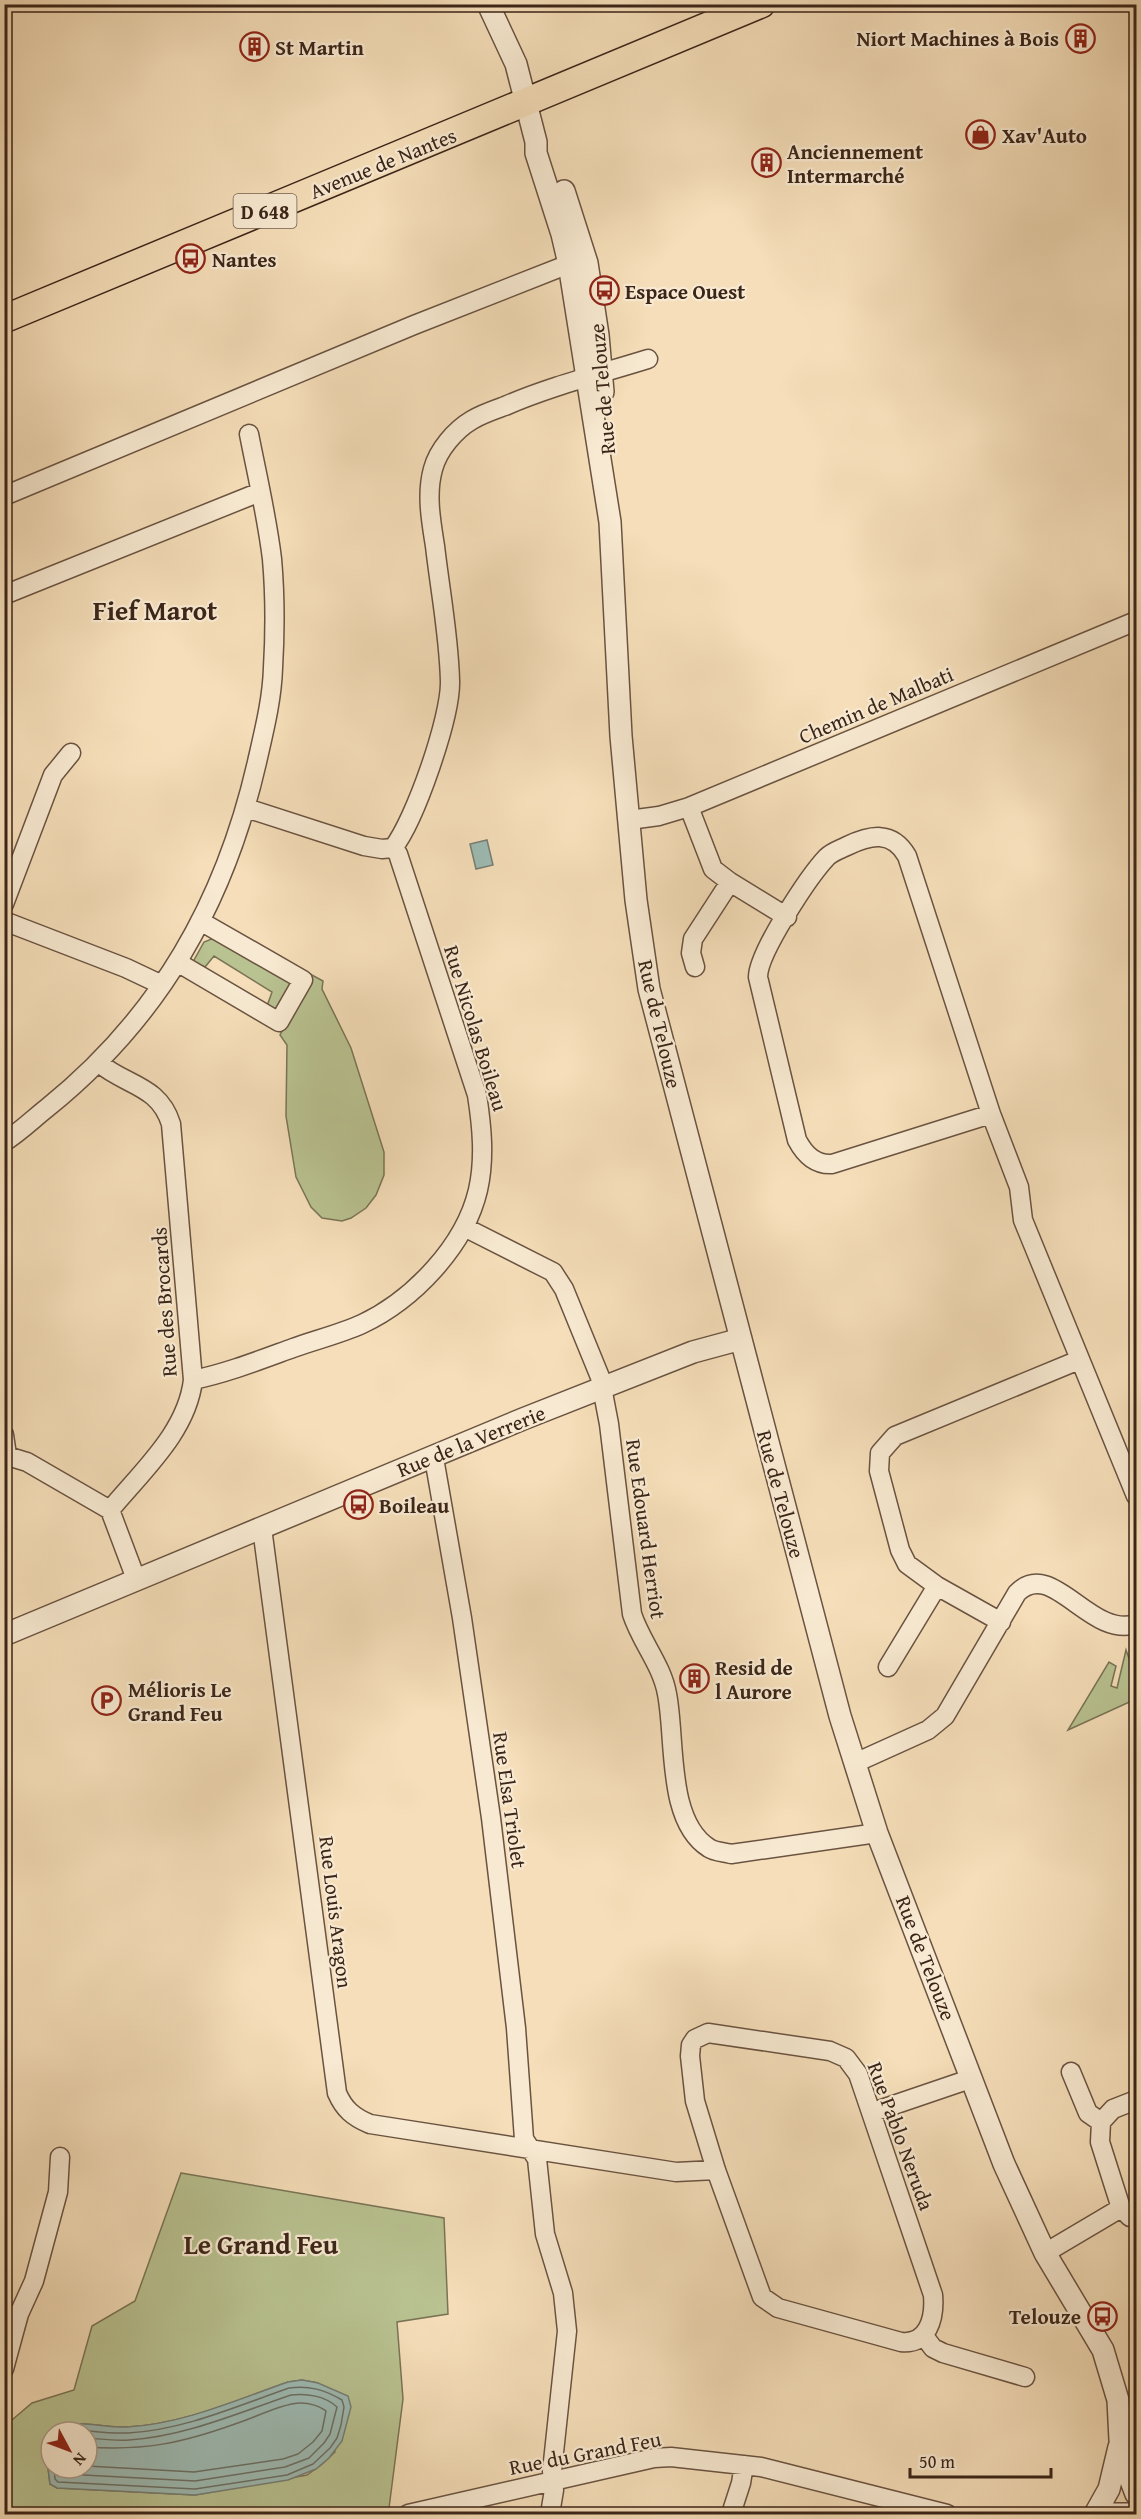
<svg xmlns="http://www.w3.org/2000/svg" width="1141" height="2519" viewBox="0 0 1141 2519" font-family="'Gentium Book Plus',serif">
  <rect width="100%" height="100%" fill="#f5deb9"/>
  <filter id="stains"><feTurbulence type="fractalNoise" baseFrequency=".00333" numOctaves="4"/><feColorMatrix values="0 0 0 0 .2 0 0 0 0 .09 0 0 0 0 .02 0 0 0 .5 -.17"/></filter>
  <radialGradient id="worn" r=".72"><stop offset=".6" stop-color="#630" stop-opacity="0"/><stop offset="1" stop-color="#630" stop-opacity=".3"/></radialGradient>
  <!-- green -->
  <path fill="#b9c291" stroke="#7a7455" stroke-width="1.5" fill-rule="evenodd" d="M 214,938 L 291,980 L 292,986 L 279,1012 L 267,1006 L 272,992 L 214,956 L 205,967 L 193,962 L 204,942 Z
    M 310,974 L 323,981 L 322,989 L 351,1048 L 384,1152 L 384,1175 L 376,1195 L 366,1208 L 351,1218 L 342,1221 L 322,1218 L 311,1207 L 296,1177 L 286,1116 L 287,1045 L 280,1035 Z
    M 1126,1650 L 1136,1678 L 1136,1699 L 1068,1730 L 1109,1662 L 1116,1666 L 1111,1686 L 1117,1688 Z
    M 181,2173 L 444,2218 L 448,2314 L 397,2322 L 403,2399 L 389,2508 L 365,2514 L 5,2514 L 6,2425 L 32,2403 L 74,2390 L 92,2326 L 135,2301 ZM 302,2380 L 318,2383 L 335,2452 L 321,2465 L 307,2475 L 195,2495 L 57,2488 L 50,2484 L 48,2468 L 50,2431 C 74,2417 101,2428 127,2427 C 182,2425 237,2400 288,2382 Z"/>
  <!-- water -->
  <path fill="#9dbbb4" stroke="#767f76" stroke-width="1.5" fill-rule="evenodd" d="M 487,840 L 493,865 L 476,869 L 470,844 Z
    M 302,2380 L 318,2383 L 348,2396 L 351,2407 L 342,2441 L 329,2458 L 316,2469 L 288,2480 L 195,2495 L 57,2488 L 50,2484 L 48,2468 L 50,2431 C 74,2417 101,2428 127,2427 C 183,2424 236,2400 288,2382 ZM 51,2432 L 87,2432 L 87,2468 L 51,2468 Z"/>
  <g fill="none" stroke-linecap="round" stroke-linejoin="round">
    <!-- shore -->
    <path stroke="#6c7066" stroke-width="1.5" d="M 87,2447 C 144,2451 182,2443 235,2424 C 254,2418 283,2403 301,2403 C 309,2403 320,2406 326,2411 L 322,2431 L 313,2442 L 298,2454 L 283,2459 L 194,2472 L 87,2466
      M 54,2468 L 55,2479 L 58,2482 L 195,2489 L 287,2475 L 313,2464 L 330,2448 L 337,2438 L 341,2425 L 344,2407 L 342,2400 C 325,2390 309,2385 289,2388 C 237,2406 184,2430 128,2433 C 108,2434 87,2430 67,2429 L 60,2432
      M 62,2468 L 65,2474 L 195,2481 L 285,2467 L 309,2458 L 324,2443 L 330,2434 L 337,2407 C 325,2396 307,2393 291,2395 C 238,2413 186,2436 129,2440 C 115,2441 101,2439 87,2438"/>
    <defs>
      <path id="minor" d="M 4,496 L 414,325 L 569,264
        M 4,595 L 260,492
        M 689,807 L 713,869 L 730,882 L 787,917
        M 246,808 L 364,846 L 382,849 L 393,848 C 415,820 451,717 450,681 C 449,636 440,590 435,546 C 431,521 426,494 433,469 C 438,450 455,430 472,420 C 482,414 494,410 505,406 C 551,386 600,374 648,359
        M 629,820 L 659,816 L 689,807 L 1136,621
        M 4,904 L 53,775 L 71,753
        M 4,921 L 126,968 L 162,985
        M 177,962 L 279,1022 L 303,980 L 200,921
        M 695,967 L 691,953 L 693,939 L 730,882
        M 99,1063 C 126,1086 159,1085 171,1124 L 193,1380 C 187,1432 142,1471 110,1510 L 136,1579
        M 991,1114 L 832,1164 C 815,1165 805,1155 797,1140 L 758,977 C 758,953 809,876 827,857 C 832,852 841,849 847,846 C 870,835 892,830 907,856 L 991,1114 L 1019,1187 L 1023,1220 L 1136,1496
        M 4,1142 C 20,1132 33,1119 47,1108 C 160,1017 225,902 257,762 C 264,731 272,700 273,668 C 275,634 275,593 272,559 C 267,517 257,475 249,434
        M 464,1227 L 553,1272 L 564,1289 L 600,1377 L 609,1424 L 632,1614 C 641,1642 662,1665 667,1694 C 676,1739 666,1821 709,1848 C 715,1852 724,1852 731,1854 L 877,1833
        M 193,1380 C 227,1373 260,1360 293,1348 C 315,1340 340,1334 362,1324 C 413,1300 465,1246 478,1190 C 485,1159 482,1127 477,1095 L 398,854 L 393,848
        M 4,1435 L 7,1455
        M 4,1455 L 27,1462 L 110,1510
        M 434,1458 L 462,1618 L 491,1818 L 516,2028 L 524,2139 L 537,2159 L 545,2234 L 563,2293 L 567,2331 L 552,2471 L 554,2490 L 550,2514
        M 262,1528 L 337,2093 C 344,2109 353,2117 370,2124 L 676,2172 L 716,2170
        M 1001,1622 L 937,1586 L 907,1564 L 900,1550 L 879,1471 L 880,1453 L 895,1436 L 1079,1360
        M 888,1667 L 937,1586
        M 855,1763 L 928,1730 L 945,1716 L 1017,1593 C 1052,1557 1090,1639 1136,1624
        M 708,2033 L 830,2051 L 846,2058 L 858,2074 L 933,2295 C 935,2318 928,2345 901,2342 L 778,2308 L 762,2297 L 716,2170 L 695,2101 L 690,2056 L 691,2045 L 695,2039 Z
        M 1071,2072 L 1088,2113 L 1101,2122
        M 1136,2100 L 1113,2109 L 1101,2122 L 1100,2142 L 1121,2208 L 1130,2217 L 1136,2217
        M 873,2112 L 970,2079
        M 1045,2253 L 1121,2208
        M 924,2336 L 933,2348 L 943,2353 L 1025,2377
        M 4,2369 L 19,2314 L 34,2281 L 58,2192 L 60,2157
        M 408,2514 L 654,2458 L 671,2457 L 761,2467 L 947,2514
        M 731,2514 L 741,2483 L 744,2465"/>
      <path id="tertiary" d="M 488,4 L 516,64 L 536,142 L 536,153 L 562,234 L 569,264 L 610,522 L 621,736 L 636,900 L 649,989 L 840,1716 L 877,1833 L 1004,2164 L 1045,2253 L 1103,2350 L 1118,2400 L 1120,2440 L 1128,2473 L 1136,2494
        M 564,191 L 587,263 L 598,335 L 603,392
        M 4,1635 L 523,1419 L 693,1352 L 741,1339
        M 1095,2514 L 1109,2489 L 1119,2447
        M 1108,2514 L 1136,2514"/>
      <path id="primary" d="M 4,319 L 761,4"/>
    </defs>
    <!-- minor casing -->
    <use href="#minor" stroke="#6a5341" stroke-width="21"/>
    <!-- tertiary casing -->
    <use href="#tertiary" stroke="#6a5341" stroke-width="24"/>
    <!-- primary casing -->
    <use href="#primary" stroke="#3b2519" stroke-width="30"/>
    <!-- minor -->
    <use href="#minor" stroke="#f8ead2" stroke-width="18"/>
    <!-- tertiary -->
    <use href="#tertiary" stroke="#f8ead2" stroke-width="21"/>
    <!-- primary -->
    <use href="#primary" stroke="#f5deb9" stroke-width="27"/>
  </g>
  <!-- icons -->
  <defs>
    <symbol id="building-ring" viewBox="-11 -11 22 22"><circle r="9.5" fill="#f8ead2" stroke="#8f2418" stroke-width="1.5"/><path d="M-4-6H4V6H1V3H-1V6H-4ZM-2.5-4.3h1.7v1.8h-1.7ZM.8-4.3h1.7v1.8H.8ZM-2.5-1h1.7V.8h-1.7ZM.8-1h1.7V.8H.8Z" fill="#8f2418"/></symbol>
    <symbol id="shop-ring" viewBox="-11 -11 22 22"><circle r="9.5" fill="#f8ead2" stroke="#8f2418" stroke-width="1.5"/><path d="M-5-2.5h2.3a2.7 3.5 0 0 1 5.4 0H5L5.5 6h-11ZM-1.5-2.5h3a1.5 2.3 0 0 0-3 0Z" fill="#8f2418"/></symbol>
    <symbol id="bus-ring" viewBox="-11 -11 22 22"><circle r="9.5" fill="#f8ead2" stroke="#8f2418" stroke-width="1.5"/><path d="M-5-6H5V4H4V6H2V4H-2V6H-4V4H-5ZM-3.5-4V0h7V-4ZM-3.5 1.2v1.5H-2V1.2ZM2 1.2v1.5H3.5V1.2Z" fill="#8f2418"/></symbol>
    <symbol id="parking-ring" viewBox="-11 -11 22 22"><circle r="9.5" fill="#f8ead2" stroke="#8f2418" stroke-width="1.5"/><path d="M-3.5-5.5H1a3.5 3.5 0 0 1 0 7H-1V5.5H-3.5ZM-1-3.4V-.6H.8a1.4 1.4 0 0 0 0-2.8Z" fill="#8f2418"/></symbol>
  </defs>
  <g fill-rule="evenodd">
    <use href="#building-ring" x="1064" y="22" width="33" height="33"/>
    <use href="#building-ring" x="238" y="30" width="33" height="33"/>
    <use href="#shop-ring" x="964" y="118" width="33" height="33"/>
    <use href="#building-ring" x="750" y="146" width="33" height="33"/>
    <use href="#bus-ring" x="174" y="242" width="33" height="33"/>
    <use href="#bus-ring" x="588" y="274" width="33" height="33"/>
    <use href="#bus-ring" x="342" y="1488" width="33" height="33"/>
    <use href="#building-ring" x="678" y="1662" width="33" height="33"/>
    <use href="#parking-ring" x="90" y="1684" width="33" height="33"/>
    <use href="#bus-ring" x="1086" y="2300" width="33" height="33"/>
  </g>
  <g text-anchor="middle" dominant-baseline="central" stroke-width="4.5" stroke-linejoin="round" paint-order="stroke">
    <!-- shield labels -->
    <rect fill="#f8ead2" stroke="#746050" stroke-width="1.5" x="233.5" y="194" width="63" height="34" rx="4.5"/>
    <g font-size="20" font-weight="bold" fill="#3b2519">
      <text x="265" y="211">D 648</text>
    </g>
    <!-- poi labels -->
    <g font-size="21" font-weight="bold" fill="#3b2519" stroke="#f8ead2" text-anchor="start">
      <text x="1059" y="38" text-anchor="end">Niort Machines à Bois</text>
      <text x="275" y="47">St Martin</text>
      <text x="1002" y="135">Xav'Auto</text>
      <text x="787" y="151">Anciennement<tspan x="787" dy="24">Intermarché</tspan></text>
      <text x="212" y="259">Nantes</text>
      <text x="625" y="291">Espace Ouest</text>
      <text x="379" y="1505">Boileau</text>
      <text x="715" y="1667">Resid de<tspan x="715" dy="24">l Aurore</tspan></text>
      <text x="128" y="1689">Mélioris Le<tspan x="128" dy="24">Grand Feu</tspan></text>
      <text x="1081" y="2316" text-anchor="end">Telouze</text>
    </g>
    <!-- street labels -->
    <g font-size="21" fill="#3b2519" stroke="#f8ead2">
      <text transform="translate(383 163) rotate(-22)">Avenue de Nantes</text>
      <text transform="translate(602 389) rotate(-95)">Rue de Telouze</text>
      <text transform="translate(876 705) rotate(-23)">Chemin de Malbati</text>
      <text transform="translate(660 1024) rotate(77)">Rue de Telouze</text>
      <text transform="translate(476 1028) rotate(73)">Rue Nicolas Boileau</text>
      <text transform="translate(164 1302) rotate(-94)">Rue des Brocards</text>
      <text transform="translate(471 1441) rotate(-22)">Rue de la Verrerie</text>
      <text transform="translate(781 1494) rotate(75)">Rue de Telouze</text>
      <text transform="translate(646 1529) rotate(82)">Rue Edouard Herriot</text>
      <text transform="translate(510 1800) rotate(82)">Rue Elsa Triolet</text>
      <text transform="translate(336 1912) rotate(83)">Rue Louis Aragon</text>
      <text transform="translate(926 1958) rotate(69)">Rue de Telouze</text>
      <text transform="translate(901 2136) rotate(70)">Rue Pablo Neruda</text>
      <text transform="translate(585 2453) rotate(-11)">Rue du Grand Feu</text>
    </g>
    <!-- district labels -->
    <g font-size="27" font-weight="bold" fill="#3b2519" stroke="#f8ead2">
      <text x="155" y="610">Fief Marot</text>
      <text x="261" y="2244">Le Grand Feu</text>
    </g>
  </g>
  <!-- margin -->
  <rect width="1141" height="2519" fill="none" stroke="#f5deb9" stroke-width="24"/>
  <rect x="6" y="6" width="1129" height="2507" fill="none" stroke="#3b2519" stroke-width="3"/>
  <rect x="12" y="12" width="1117" height="2495" fill="none" stroke="#3b2519" stroke-width="1.5"/>
  <!-- north arrow -->
  <g transform="translate(69 2450) rotate(131)"><circle r="28" fill="#f8ead2" stroke="#ac9b88" stroke-width="1.5"/>
  <path d="M0-4.5L10 22L0 15L-10 22Z" fill="#8f2418"/>
  <text y="-9" font-size="16" font-weight="bold" text-anchor="middle" fill="#3b2519">N</text>
  </g>
  <!-- scale -->
  <path d="M910 2468v9h141v-9" fill="none" stroke="#3b2519" stroke-width="3"/>
  <text x="919" y="2468" font-size="18" fill="#3b2519" stroke="#f8ead2" stroke-width="4.5" paint-order="stroke">50 m</text>
  <rect width="100%" height="100%" filter="url(#stains)"/>
  <rect width="100%" height="100%" fill="url(#worn)"/>
</svg>
